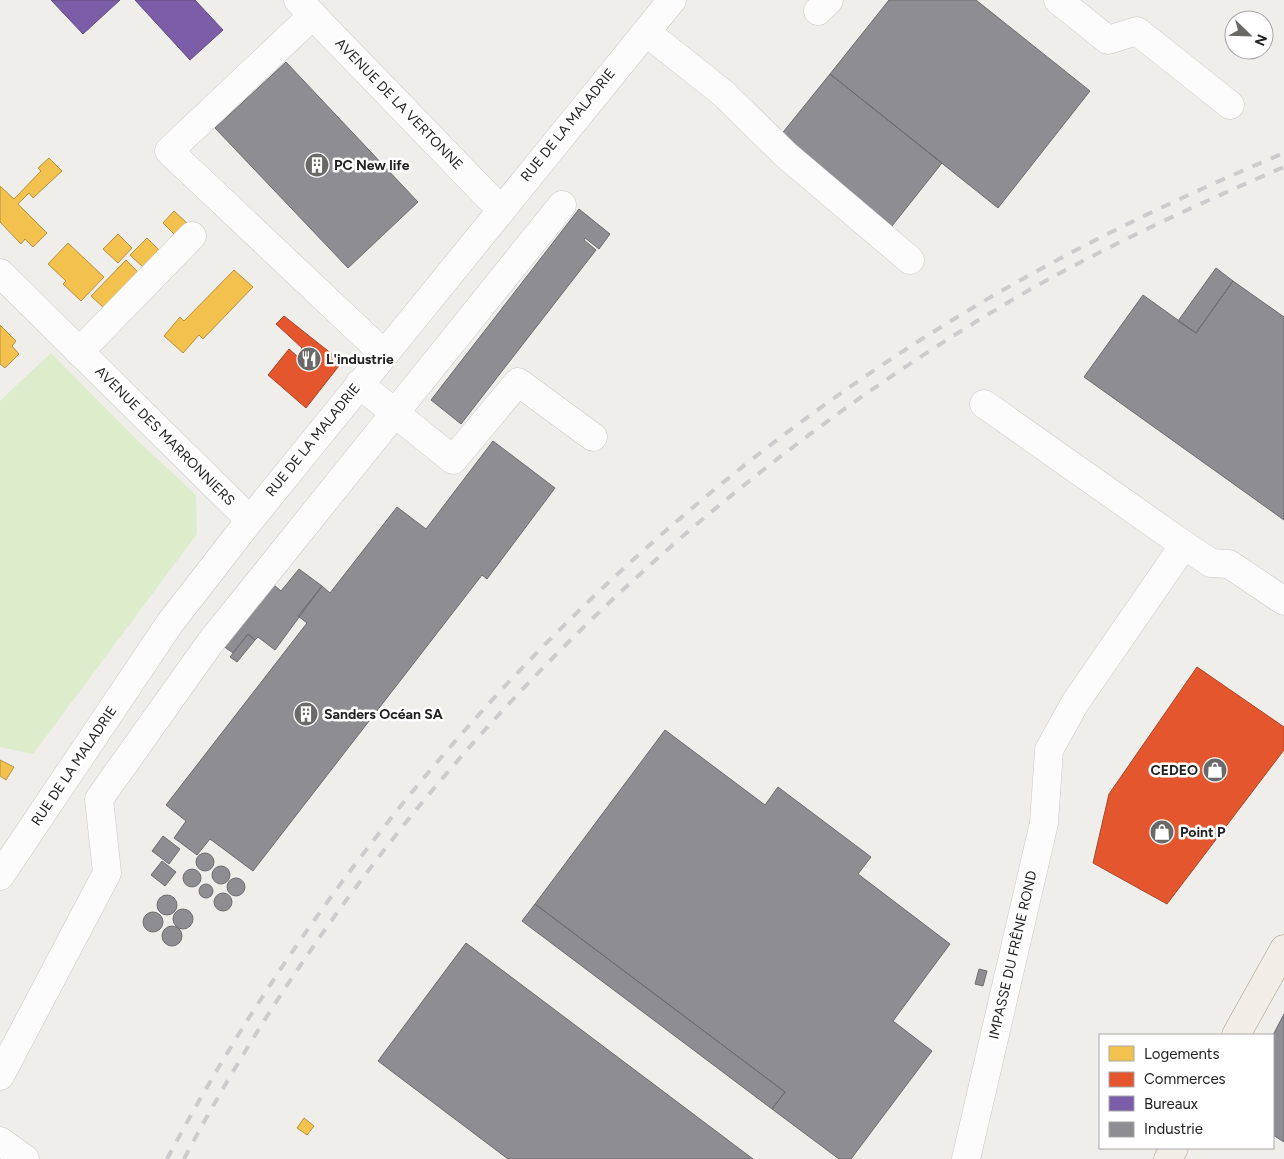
<svg xmlns="http://www.w3.org/2000/svg" width="1284" height="1159" viewBox="0 0 1284 1159" font-family="Figtree,sans-serif">
  <rect width="100%" height="100%" fill="#f0eeeb"/>
  <!-- grass -->
  <path fill="#ddeccb" d="M 51,353 L 138,441 L 196,495 L 197,534 L 33,754 L 0,747 L 0,401 Z"/>
  <!-- homes -->
  <path fill="#f2c14e" stroke="#b49141" d="M 49,158 L 62,171 L 33,198 L 29,193 L 18,204 L 47,233 L 33,247 L 25,239 L 21,244 L 0,222 L 0,186 L 14,199 L 41,171 L 38,168 Z
    M 174,211 L 188,224 L 177,237 L 163,223 Z
    M 118,234 L 132,248 L 118,263 L 103,249 Z
    M 147,238 L 161,252 L 145,269 L 130,255 Z
    M 68,243 L 104,277 L 81,301 L 63,284 L 66,281 L 48,264 Z
    M 126,260 L 140,274 L 105,309 L 91,296 Z
    M 234,270 L 253,287 L 203,339 L 199,335 L 183,353 L 164,336 L 180,317 L 184,321 Z
    M 0,325 L 16,341 L 12,346 L 19,354 L 5,368 L 0,364 Z
    M 0,760 L 14,767 L 6,780 L 0,776 Z
    M 304,1118 L 314,1126 L 307,1135 L 297,1128 Z"/>
  <!-- shops -->
  <path fill="#e4572e" stroke="#aa472a" d="M 284,316 L 342,362 L 306,408 L 268,375 L 289,349 L 297,356 L 302,348 L 276,324 Z
    M 1197,667 L 1284,727 L 1284,750 L 1167,904 L 1093,863 L 1109,794 Z"/>
  <!-- offices -->
  <path fill="#7b5ea7" stroke="#604c7f" d="M 51,0 L 120,0 L 83,34 Z
    M 135,0 L 195,0 L 223,30 L 190,60 Z"/>
  <!-- industry -->
  <path fill="#8d8d92" stroke="#6d6d70" d="M 889,0 L 976,0 L 1090,91 L 998,208 L 830,74 Z
    M 286,62 L 418,202 L 348,268 L 215,128 Z
    M 830,74 L 942,163 L 892,226 L 780,136 Z
    M 579,209 L 610,234 L 599,249 L 585,238 L 584,240 L 596,250 L 461,424 L 431,400 Z
    M 1216,268 L 1233,281 L 1196,333 L 1178,321 Z
    M 1233,281 L 1284,317 L 1284,520 L 1084,377 L 1143,295 L 1196,333 Z
    M 493,441 L 555,488 L 487,579 L 482,575 L 253,871 L 210,839 L 197,855 L 174,838 L 186,821 L 166,805 L 307,623 L 298,616 L 322,586 L 330,593 L 397,507 L 426,529 Z
    M 299,569 L 322,586 L 275,650 L 258,637 L 255,640 L 248,634 L 233,653 L 219,643 L 268,580 L 281,591 Z
    M 248,634 L 255,640 L 237,662 L 230,657 Z
    M 665,730 L 765,805 L 778,787 L 871,857 L 858,874 L 950,944 L 893,1021 L 932,1051 L 851,1159 L 839,1159 L 772,1109 L 785,1092 L 535,904 Z
    M 163,836 L 180,849 L 169,864 L 152,851 Z
    M196 862a9 9 0 1 1 18 0a9 9 0 1 1-18 0Z
    M 162,861 L 176,872 L 165,886 L 151,875 Z
    M212 875a9 9 0 1 1 18 0a9 9 0 1 1-18 0Z
    M183 878a9 9 0 1 1 18 0a9 9 0 1 1-18 0Z
    M227 887a9 9 0 1 1 18 0a9 9 0 1 1-18 0Z
    M199 891a7 7 0 1 1 14 0a7 7 0 1 1-14 0Z
    M214 902a9 9 0 1 1 18 0a9 9 0 1 1-18 0Z
    M157 905a10 10 0 1 1 20 0a10 10 0 1 1-20 0Z
    M 535,904 L 785,1092 L 772,1109 L 522,921 Z
    M173 919a10 10 0 1 1 20 0a10 10 0 1 1-20 0Z
    M143 922a10 10 0 1 1 20 0a10 10 0 1 1-20 0Z
    M162 936a10 10 0 1 1 20 0a10 10 0 1 1-20 0Z
    M 466,943 L 753,1159 L 508,1159 L 378,1061 Z
    M 979,969 L 987,971 L 983,986 L 975,984 Z
    M 1284,1014 L 1284,1142 L 1273,1135 L 1273,1035 Z"/>
  <g fill="none" stroke-linecap="round" stroke-linejoin="round">
    <defs>
      <path id="minor" d="M 298,0 L 500,209
        M 1058,0 L 1108,40 L 1137,31 L 1230,105
        M 818,11 L 829,0
        M 313,15 L 169,151 L 383,353
        M 646,32 L 724,94 L 786,155 L 910,260
        M 0,273 L 250,520
        M 79,352 L 192,236
        M 359,384 L 453,460 L 518,382 L 593,437
        M 984,404 L 1184,545
        M 0,876 L 170,623 L 250,520 L 672,0
        M 0,1076 L 107,873 L 99,799 L 210,643 L 562,205
        M 0,1141 L 25,1159
        M 966,1159 L 1044,823 L 1049,750 L 1075,703 L 1184,545 L 1211,563 L 1229,564 L 1284,601"/>
      <path id="major" d="M 1236,1035 L 1284,949
        M 1168,1159 L 1174,1148"/>
    </defs>
    <!-- minor casing -->
    <use href="#minor" stroke="#c9c8c7" stroke-width="29"/>
    <!-- major casing -->
    <use href="#major" stroke="#a79c86" stroke-width="29"/>
    <!-- minor -->
    <use href="#minor" stroke="#fdfcfc" stroke-width="28"/>
    <!-- major -->
    <use href="#major" stroke="#f3ede7" stroke-width="28"/>
    <!-- rail -->
    <path stroke="#ccc" stroke-width="4" stroke-dasharray="10 10" stroke-linecap="butt" d="M 167,1159 C 352,811 634,509 974,307 C 1073,248 1177,198 1284,153
      M 184,1159 C 376,796 675,494 1031,289 C 1113,243 1198,204 1284,167"/>
  </g>
  <!-- icons -->
  <defs>
    <symbol id="building-disc" viewBox="-11 -11 22 22"><circle r="9.5" fill="#6a6968" stroke="#fff"/><path d="M-4-6H4V6H1V3H-1V6H-4ZM-2.5-4.3h1.7v1.8h-1.7ZM.8-4.3h1.7v1.8H.8ZM-2.5-1h1.7V.8h-1.7ZM.8-1h1.7V.8H.8Z" fill="#fff"/></symbol>
    <symbol id="restaurant-disc" viewBox="-11 -11 22 22"><circle r="9.5" fill="#6a6968" stroke="#fff"/><path d="M-5-6h1v4h1v-4h1v4h1v-4h1v5L-1.5 .5V6h-2V.5L-5-1ZM5-6V6H3V1.5H1.5Q1.5-4 5-6Z" fill="#fff"/></symbol>
    <symbol id="shop-disc" viewBox="-11 -11 22 22"><circle r="9.5" fill="#6a6968" stroke="#fff"/><path d="M-5-2.5h2.3a2.7 3.5 0 0 1 5.4 0H5L5.5 6h-11ZM-1.5-2.5h3a1.5 2.3 0 0 0-3 0Z" fill="#fff"/></symbol>
  </defs>
  <g fill-rule="evenodd">
    <use href="#building-disc" x="303" y="151" width="28" height="28"/>
    <use href="#restaurant-disc" x="295" y="345" width="28" height="28"/>
    <use href="#building-disc" x="292" y="700" width="28" height="28"/>
    <use href="#shop-disc" x="1201" y="756" width="28" height="28"/>
    <use href="#shop-disc" x="1148" y="818" width="28" height="28"/>
  </g>
  <g text-anchor="middle" dominant-baseline="central" stroke-width="5" stroke-linejoin="round" paint-order="stroke">
    <!-- street labels -->
    <g font-size="14" fill="#222" stroke="#fff">
      <text transform="translate(399 104) rotate(46)">AVENUE DE LA VERTONNE</text>
      <text transform="translate(568 125) rotate(-51)">RUE DE LA MALADRIE</text>
      <text transform="translate(165 436) rotate(45)">AVENUE DES MARRONNIERS</text>
      <text transform="translate(313 440) rotate(-51)">RUE DE LA MALADRIE</text>
      <text transform="translate(74 766) rotate(-56)">RUE DE LA MALADRIE</text>
      <text transform="translate(1013 955) rotate(-77)">IMPASSE DU FRÊNE ROND</text>
    </g>
    <!-- poi labels -->
    <g font-size="14" font-weight="bold" fill="#222" stroke="#fff" text-anchor="start">
      <text x="334" y="165">PC New life</text>
      <text x="326" y="359">L'industrie</text>
      <text x="324" y="714">Sanders Océan SA</text>
      <text x="1198" y="770" text-anchor="end">CEDEO</text>
      <text x="1180" y="832">Point P</text>
    </g>
  </g>
  <!-- legend -->
  <rect x="1099" y="1034" width="175" height="115" fill="#ffffff" stroke="#a7a7a7"/>
  <rect x="1109" y="1046" width="25" height="15" fill="#f2c14e" stroke="#a7a7a7"/>
  <text x="1144" y="1059" font-size="15" fill="#222222">Logements</text>
  <rect x="1109" y="1072" width="25" height="15" fill="#e4572e" stroke="#a7a7a7"/>
  <text x="1144" y="1084" font-size="15" fill="#222222">Commerces</text>
  <rect x="1109" y="1096" width="25" height="15" fill="#7b5ea7" stroke="#a7a7a7"/>
  <text x="1144" y="1109" font-size="15" fill="#222222">Bureaux</text>
  <rect x="1109" y="1122" width="25" height="15" fill="#8d8d92" stroke="#a7a7a7"/>
  <text x="1144" y="1134" font-size="15" fill="#222222">Industrie</text>
  <!-- north arrow -->
  <g transform="translate(1249 35) rotate(113)"><circle r="24" fill="#ffffff" stroke="#a7a7a7"/>
  <path d="M0-4L9 19L0 12L-9 19Z" fill="#6a6968"/>
  <text y="-8" font-size="14" font-weight="bold" text-anchor="middle" fill="#222222">N</text>
  </g>
</svg>
